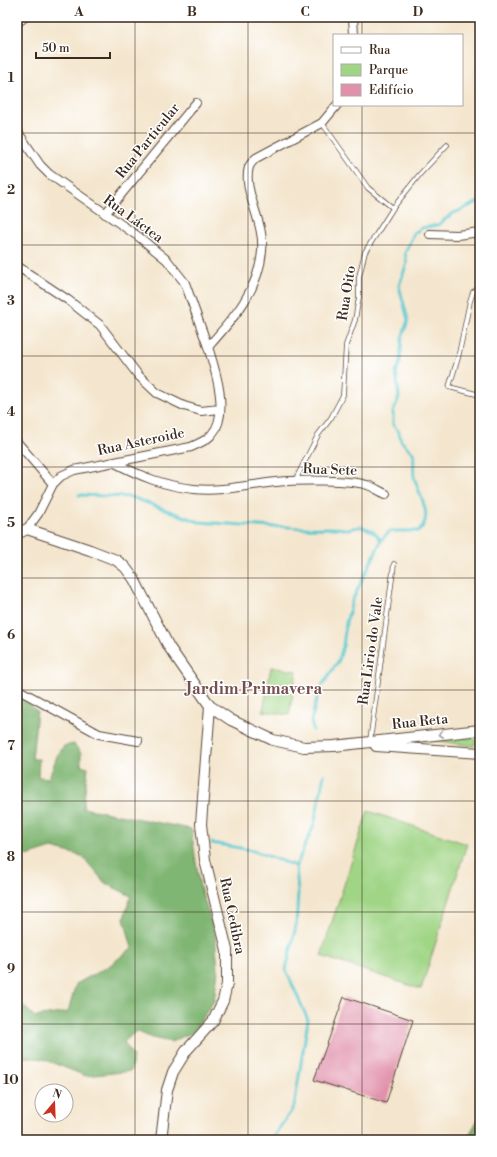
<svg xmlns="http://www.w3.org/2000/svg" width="497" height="1157" viewBox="0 0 497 1157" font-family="'Libre Bodoni',serif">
  <rect width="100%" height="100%" fill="#fff"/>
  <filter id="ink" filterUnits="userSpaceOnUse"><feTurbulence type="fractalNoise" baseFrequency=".025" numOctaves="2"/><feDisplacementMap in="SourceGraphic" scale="8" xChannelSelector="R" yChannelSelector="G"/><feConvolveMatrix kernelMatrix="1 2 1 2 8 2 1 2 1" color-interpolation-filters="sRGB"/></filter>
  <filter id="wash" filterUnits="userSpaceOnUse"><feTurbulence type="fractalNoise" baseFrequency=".012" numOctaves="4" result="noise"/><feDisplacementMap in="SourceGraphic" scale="16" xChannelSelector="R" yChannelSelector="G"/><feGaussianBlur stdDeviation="0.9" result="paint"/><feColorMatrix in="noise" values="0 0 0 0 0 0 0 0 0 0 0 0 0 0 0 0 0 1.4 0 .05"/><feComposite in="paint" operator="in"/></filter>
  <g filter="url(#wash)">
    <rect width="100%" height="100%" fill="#f4e6ce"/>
    <!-- green -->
    <path fill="#a0d586" stroke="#6e8052" d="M 271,667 L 297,671 L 289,715 L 263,711 Z
      M 474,738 L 476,741 L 474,746 L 426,739 Z
      M 368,811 L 467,844 L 421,989 L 321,956 Z"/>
    <!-- forest -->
    <path fill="#80b673" stroke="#5e7048" d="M 18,695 L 37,711 L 32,759 L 39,759 L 38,777 L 49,778 L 57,756 L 64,746 L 74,744 L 81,753 L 81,765 L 88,767 L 83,808 L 191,829 L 200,887 L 215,934 L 218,970 L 214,1001 L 193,1032 L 171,1042 L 152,1038 L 136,1031 L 124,1042 L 133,1056 L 131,1071 L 86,1076 L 43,1059 L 17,1056 L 17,1000 L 35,1017 L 68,1012 L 76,984 L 109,966 L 132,948 L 124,918 L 131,896 L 105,883 L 82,856 L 52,848 L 27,856 L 17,850 Z
      M 480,1116 L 480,1140 L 466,1140 Z"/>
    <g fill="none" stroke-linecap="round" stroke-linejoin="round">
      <!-- stream -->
      <path stroke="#5ac8ce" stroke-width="3" d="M 79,495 L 131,497 L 199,522 L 274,527 C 284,525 293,528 304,528 C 318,529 331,527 344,529 C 350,530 357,526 362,527 C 371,529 377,533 381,541
        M 313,730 L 311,721 L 319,690 L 339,660 L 343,646 L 346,623 L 352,601 L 382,539 L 390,531 L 419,531 C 435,515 418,495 414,476 C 413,470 414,461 414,454 L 401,441 L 399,432 L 393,425 L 393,412 L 399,397 L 396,372 L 400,363 L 402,338 L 408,320 L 399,286 L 407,263 L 405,253 L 414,233 L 422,228 L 438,225 L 452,214 L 480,201
        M 212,843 L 251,850 L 296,866
        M 271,1140 L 294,1107 L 308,1020 L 286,970 L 296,926 L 298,893 L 296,866 L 314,825 L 324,775"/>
    </g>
    <g id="blocks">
      <!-- building -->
      <path fill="#e191ab" d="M 344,997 L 413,1020 L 386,1103 L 314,1080 Z"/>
    </g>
  </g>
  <g filter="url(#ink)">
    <use href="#blocks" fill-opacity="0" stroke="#574638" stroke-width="1"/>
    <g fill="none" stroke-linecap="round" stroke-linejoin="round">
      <defs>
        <path id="service" d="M 322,123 L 368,188 L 393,208
          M 480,288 L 473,292 L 470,301 L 458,358 L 449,387 L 480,395
          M 295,481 L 318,435 L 331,418 L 343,395 L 346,345 L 355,320 L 359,297 L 359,277 L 365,252 L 393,208 L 420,174 L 447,145
          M 370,741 L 394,564"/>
        <path id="minor" d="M 353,17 L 354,35
          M 17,23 L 25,17
          M 17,131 L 40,165 L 49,174 L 139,237 L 167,260 L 185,283 L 208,347
          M 105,214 L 196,103
          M 430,234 L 457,235 L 480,232
          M 17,266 L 68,300 L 100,325 L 138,375 L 157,393 L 184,406 L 201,411 L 220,409
          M 17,442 L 53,484
          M 113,462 C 140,476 164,486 194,489 C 221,492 248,485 276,482 C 295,480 353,479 370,486 C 375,488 381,492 386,494
          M 27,529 L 38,514 L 53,484 L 61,476 L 74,470 L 191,447 C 199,443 207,441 212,434 C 230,414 215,369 208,347 C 233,319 259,290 262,251 C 265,222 242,191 249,167 C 250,164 253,161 256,158 L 322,123 L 337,105
          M 17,689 L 99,734 L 138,741"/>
        <path id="tertiary" d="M 17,534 L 27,529 L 90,550 L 116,560 L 125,567 L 134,579 L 169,647 L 210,706 L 231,720 L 273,740 L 304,747 L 334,746 L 480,730
          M 376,746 L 480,753
          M 161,1140 L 167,1090 L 173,1072 L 186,1051 L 213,1021 L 223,1001 L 227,984 L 227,950 L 205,860 L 201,824 L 210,706"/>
      </defs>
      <!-- service casing -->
      <use href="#service" stroke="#574638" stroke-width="5.5"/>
      <!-- minor casing -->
      <use href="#minor" stroke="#574638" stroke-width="10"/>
      <!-- tertiary casing -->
      <use href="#tertiary" stroke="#574638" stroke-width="12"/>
      <!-- service -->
      <use href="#service" stroke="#fff" stroke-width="4"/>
      <!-- minor -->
      <use href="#minor" stroke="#fff" stroke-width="8"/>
      <!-- tertiary -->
      <use href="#tertiary" stroke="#fff" stroke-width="10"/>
    </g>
    <!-- one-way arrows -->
    <defs><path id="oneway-chevron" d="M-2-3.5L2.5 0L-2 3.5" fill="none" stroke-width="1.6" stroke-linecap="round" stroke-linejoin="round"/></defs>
    <use stroke="#a79f9a" href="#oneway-chevron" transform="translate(441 734) rotate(174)"/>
  </g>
  <!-- grid -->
  <path fill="none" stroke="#3b2a1e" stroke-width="1" stroke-opacity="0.55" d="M 135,17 L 135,1140M 248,17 L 248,1140M 362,17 L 362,35M 362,105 L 362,1140M 17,133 L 480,133M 17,245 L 480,245M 17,356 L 480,356M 17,467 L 480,467M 17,578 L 480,578M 17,690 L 480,690M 17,801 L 480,801M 17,912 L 480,912M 17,1024 L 480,1024"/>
  <g text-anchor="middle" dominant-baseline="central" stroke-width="3" stroke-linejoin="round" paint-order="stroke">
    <!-- street labels -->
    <g font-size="14" fill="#3b2a1e" stroke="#fff">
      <text transform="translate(148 141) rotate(-51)">Rua Particular</text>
      <text transform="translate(133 219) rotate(36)">Rua Láctea</text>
      <text transform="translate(347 293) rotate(-81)">Rua Oito</text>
      <text transform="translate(141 442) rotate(-12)">Rua Asteroide</text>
      <text transform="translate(330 470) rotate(2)">Rua Sete</text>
      <text transform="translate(371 651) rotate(-82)">Rua Lirio do Vale</text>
      <text transform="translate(420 722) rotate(-6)">Rua Reta</text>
      <text transform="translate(232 916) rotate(78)">Rua Cedibra</text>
    </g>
    <!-- quarter labels -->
    <g font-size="16" font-weight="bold" fill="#754e4f" stroke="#fff">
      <text x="254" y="689">Jardim Primavera</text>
    </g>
  </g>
  <!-- margin -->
  <rect width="497" height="1157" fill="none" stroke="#fff" stroke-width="44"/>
  <!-- legend -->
  <rect x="333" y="34" width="130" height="72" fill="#ffffff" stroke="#b1aaa5"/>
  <rect x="341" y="47" width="20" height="6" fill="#ffffff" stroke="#b1aaa5"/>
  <text x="369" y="54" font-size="12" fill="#3b2a1e">Rua</text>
  <rect x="341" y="64" width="20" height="12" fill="#a0d586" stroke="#b1aaa5"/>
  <text x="369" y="74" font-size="12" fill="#3b2a1e">Parque</text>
  <rect x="341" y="84" width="20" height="12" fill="#e191ab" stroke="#b1aaa5"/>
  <text x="369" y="94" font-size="12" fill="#3b2a1e">Edifício</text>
  <!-- north arrow -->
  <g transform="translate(54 1103) rotate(19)"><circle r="19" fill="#ffffff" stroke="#b1aaa5"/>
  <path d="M0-3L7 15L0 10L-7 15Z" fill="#c8321e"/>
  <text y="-6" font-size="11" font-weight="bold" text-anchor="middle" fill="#3b2a1e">N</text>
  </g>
  <!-- scale -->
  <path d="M36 52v6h74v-6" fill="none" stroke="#3b2a1e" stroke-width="2"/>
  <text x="42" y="52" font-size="12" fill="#3b2a1e" stroke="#ffffff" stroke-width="3" paint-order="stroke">50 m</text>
  <rect x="22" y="22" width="453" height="1113" fill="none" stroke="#3b2a1e" stroke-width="1.5"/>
  <g font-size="13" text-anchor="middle" font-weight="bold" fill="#3b2a1e">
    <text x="79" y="16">A</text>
    <text x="192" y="16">B</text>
    <text x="305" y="16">C</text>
    <text x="418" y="16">D</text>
    <text x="11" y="82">1</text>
    <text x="11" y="194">2</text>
    <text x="11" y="305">3</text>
    <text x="11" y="416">4</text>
    <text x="11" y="527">5</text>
    <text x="11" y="639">6</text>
    <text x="11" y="750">7</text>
    <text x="11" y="861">8</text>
    <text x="11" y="973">9</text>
    <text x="11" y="1084">10</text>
  </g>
</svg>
